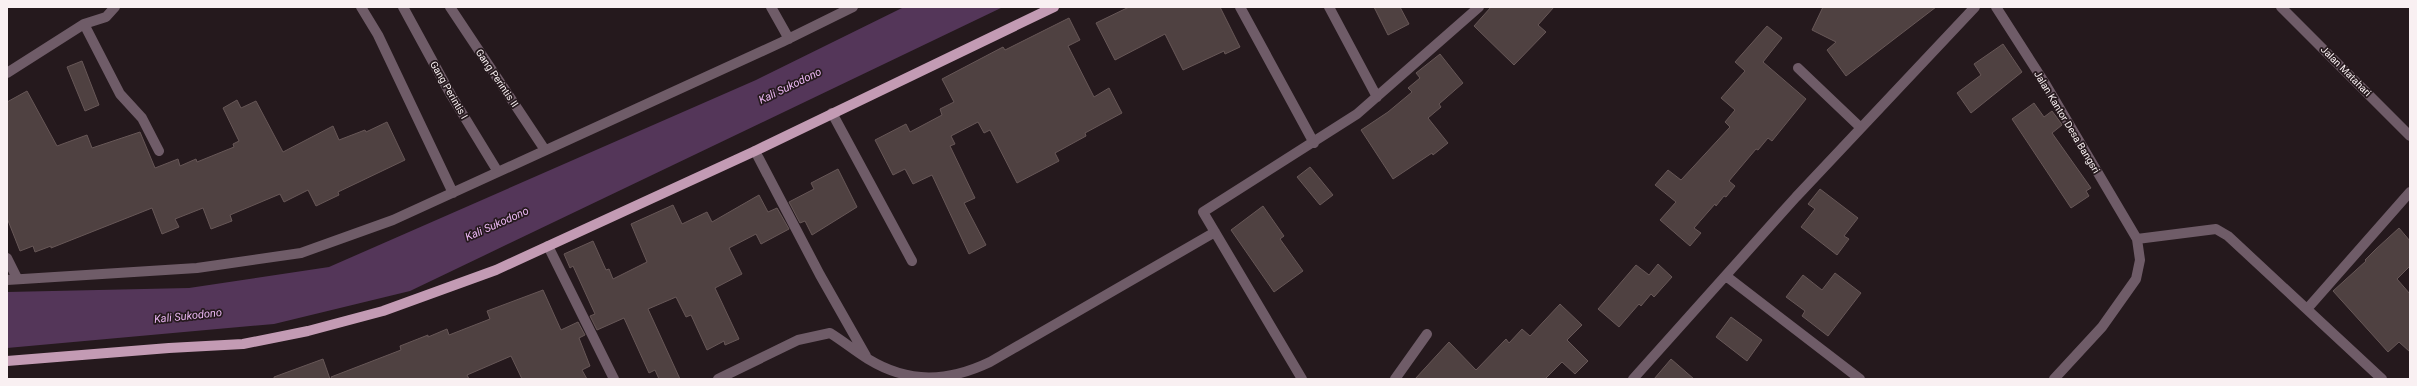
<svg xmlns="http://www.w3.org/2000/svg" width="2417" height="386" viewBox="0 0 2417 386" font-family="Roboto,sans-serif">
  <rect width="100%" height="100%" fill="#25191d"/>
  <!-- water -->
  <path fill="#543659" d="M 904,7 L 1003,7 L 410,291 L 274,324 L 7,348 L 7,292 L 189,288 L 329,267 L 756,80 Z"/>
  <!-- building -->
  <path fill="#4f4141" stroke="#675757" d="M 1129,7 L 1220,7 L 1240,47 L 1225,54 L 1224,51 L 1183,70 L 1165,34 L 1115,60 L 1096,23 Z
    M 1374,7 L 1400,7 L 1409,24 L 1388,35 Z
    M 1491,7 L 1554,7 L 1538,25 L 1546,32 L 1514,65 L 1474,26 Z
    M 1823,7 L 1936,7 L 1846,76 L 1827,50 L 1836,42 L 1812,30 Z
    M 1069,18 L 1080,40 L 1068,46 L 1094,97 L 1109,88 L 1122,113 L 1085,133 L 1086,136 L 1055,153 L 1059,161 L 1017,183 L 990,130 L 984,133 L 978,122 L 951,136 L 955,144 L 950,146 L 975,198 L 964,203 L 986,245 L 969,254 L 932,175 L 913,184 L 905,169 L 893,175 L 875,140 L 906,124 L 910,132 L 942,115 L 940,109 L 954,102 L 942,79 L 1003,47 L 1005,50 Z
    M 1767,26 L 1782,38 L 1763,62 L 1806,99 L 1772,141 L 1768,138 L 1758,150 L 1756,149 L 1729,181 L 1735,186 L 1726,197 L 1724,196 L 1716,206 L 1715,204 L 1694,228 L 1701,233 L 1690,246 L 1660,220 L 1676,202 L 1655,185 L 1668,170 L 1681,180 L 1730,127 L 1725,122 L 1735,110 L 1721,98 L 1745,71 L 1735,62 Z
    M 2003,44 L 2022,72 L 1971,113 L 1957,93 L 1981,75 L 1974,64 Z
    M 1440,54 L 1463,83 L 1439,104 L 1441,107 L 1428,118 L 1448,143 L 1433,155 L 1432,153 L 1393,179 L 1361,130 L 1388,112 L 1412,92 L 1408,88 L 1420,78 L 1416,73 Z
    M 82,61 L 99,105 L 85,111 L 67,67 Z
    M 27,91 L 57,146 L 87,135 L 92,148 L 140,132 L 155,168 L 178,159 L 180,166 L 196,159 L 197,162 L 234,147 L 233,144 L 239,141 L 223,108 L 237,100 L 241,108 L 256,101 L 283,152 L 333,126 L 339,140 L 365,130 L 366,132 L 387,122 L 405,160 L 338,192 L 339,195 L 316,206 L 308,190 L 284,202 L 280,194 L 230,215 L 232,221 L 211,229 L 203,208 L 175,219 L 179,227 L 162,234 L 152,208 L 51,248 L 51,246 L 35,252 L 33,246 L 20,251 L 7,218 L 7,102 Z
    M 2034,103 L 2044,117 L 2052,111 L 2061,123 L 2062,125 L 2052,133 L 2091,188 L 2086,191 L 2089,196 L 2071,208 L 2012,119 Z
    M 1310,167 L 1333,195 L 1320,205 L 1297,177 Z
    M 838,169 L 857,207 L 812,235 L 805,221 L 800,223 L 789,202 L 814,189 L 811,183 Z
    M 1820,189 L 1858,218 L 1844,236 L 1849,239 L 1837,255 L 1801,227 L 1815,209 L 1808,204 Z
    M 759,195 L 768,212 L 777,208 L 789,229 L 761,244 L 756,234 L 729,248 L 742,274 L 715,288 L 739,339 L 725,345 L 724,341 L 707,350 L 691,315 L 686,317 L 676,297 L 648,309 L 680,379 L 659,379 L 655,370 L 649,373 L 624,318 L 597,330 L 590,316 L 595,314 L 573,266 L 570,268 L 564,254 L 593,241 L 606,270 L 609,269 L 613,279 L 647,262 L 631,224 L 673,205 L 682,224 L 707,212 L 712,222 Z
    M 1263,206 L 1284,236 L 1280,239 L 1303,271 L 1274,292 L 1231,230 Z
    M 2399,228 L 2410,241 L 2410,266 L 2397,279 L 2410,294 L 2410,352 L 2399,342 L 2388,352 L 2333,291 L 2366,261 L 2365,260 L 2376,249 Z
    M 1658,264 L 1672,277 L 1654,297 L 1651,294 L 1641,306 L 1639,304 L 1619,327 L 1598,309 L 1636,265 L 1649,275 Z
    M 1835,273 L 1861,293 L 1828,336 L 1802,316 L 1805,311 L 1786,297 L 1803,275 L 1822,290 Z
    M 543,290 L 561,330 L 578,322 L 585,335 L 579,338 L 590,366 L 582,370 L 587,379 L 522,379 L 511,356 L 467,375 L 469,379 L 332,379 L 331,377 L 401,350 L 400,346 L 428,335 L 428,337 L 447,329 L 449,335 L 490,319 L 487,311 Z
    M 1560,304 L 1582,325 L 1567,340 L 1588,361 L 1575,374 L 1562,362 L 1545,379 L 1415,379 L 1449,342 L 1476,370 L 1506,339 L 1509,343 L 1522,329 L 1530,336 Z
    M 1731,317 L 1762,340 L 1747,361 L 1716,337 Z
    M 323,359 L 330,379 L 274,379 L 274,377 Z
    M 1671,359 L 1694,379 L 1654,379 Z"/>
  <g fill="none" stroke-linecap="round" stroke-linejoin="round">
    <!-- minor -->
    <path stroke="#6f5c68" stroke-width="10" d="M 361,7 L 378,35 L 453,193
      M 403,7 L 451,95 L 498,172
      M 450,7 L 545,150
      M 771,7 L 789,39
      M 1240,7 L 1314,143
      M 1329,7 L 1377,97
      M 1996,7 L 2046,85 L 2137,239 L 2140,260 L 2136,279 L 2102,327 L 2054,379
      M 2281,7 L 2410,136
      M 84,24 L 120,94 L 142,118 L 159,151
      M 1798,68 L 1861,128
      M 7,73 L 84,24 L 106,17 L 115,7
      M 832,113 L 912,261
      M 755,151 L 820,275 L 866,356
      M 2137,239 L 2216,229 L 2228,236 L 2382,379
      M 548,246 L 614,379
      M 7,258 L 17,278
      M 1726,276 L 1860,379
      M 7,280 L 197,268 L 301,253 L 393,220 L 782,42 L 853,7
      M 2307,309 L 2410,192
      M 718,379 L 798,340 L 830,333 C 843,341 855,351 868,359 C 909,384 948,382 990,362 L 1215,232
      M 1302,379 L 1203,212 L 1357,114 L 1479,7
      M 1395,379 L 1427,334
      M 1633,379 L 1796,197 L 1975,7"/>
    <!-- major -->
    <path stroke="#c39bb4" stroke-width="10" d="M 7,361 L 169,348 L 243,344 L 308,331 L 383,311 L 496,270 L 755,151 L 1054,7"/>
  </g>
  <g text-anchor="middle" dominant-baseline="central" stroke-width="3.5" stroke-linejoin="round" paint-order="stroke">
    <!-- street labels -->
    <g font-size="10" fill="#f9f0f2" stroke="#25191d">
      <text transform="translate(2346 71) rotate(45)">Jalan Matahari</text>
      <text transform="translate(497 78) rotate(56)">Gang Perintis II</text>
      <text transform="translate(449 90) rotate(60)">Gang Perintis I</text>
      <text transform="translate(2067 122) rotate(59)">Jalan Kantor Desa Bangsri</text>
    </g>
    <!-- water labels -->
    <g font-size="11" font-style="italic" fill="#ebb7f3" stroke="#25191d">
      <text transform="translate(790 86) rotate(-26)">Kali Sukodono</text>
      <text transform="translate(497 224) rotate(-24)">Kali Sukodono</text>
      <text transform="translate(188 316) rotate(-6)">Kali Sukodono</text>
    </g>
  </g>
  <!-- border -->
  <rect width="2417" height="386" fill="none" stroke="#f9f0f2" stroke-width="16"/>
</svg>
